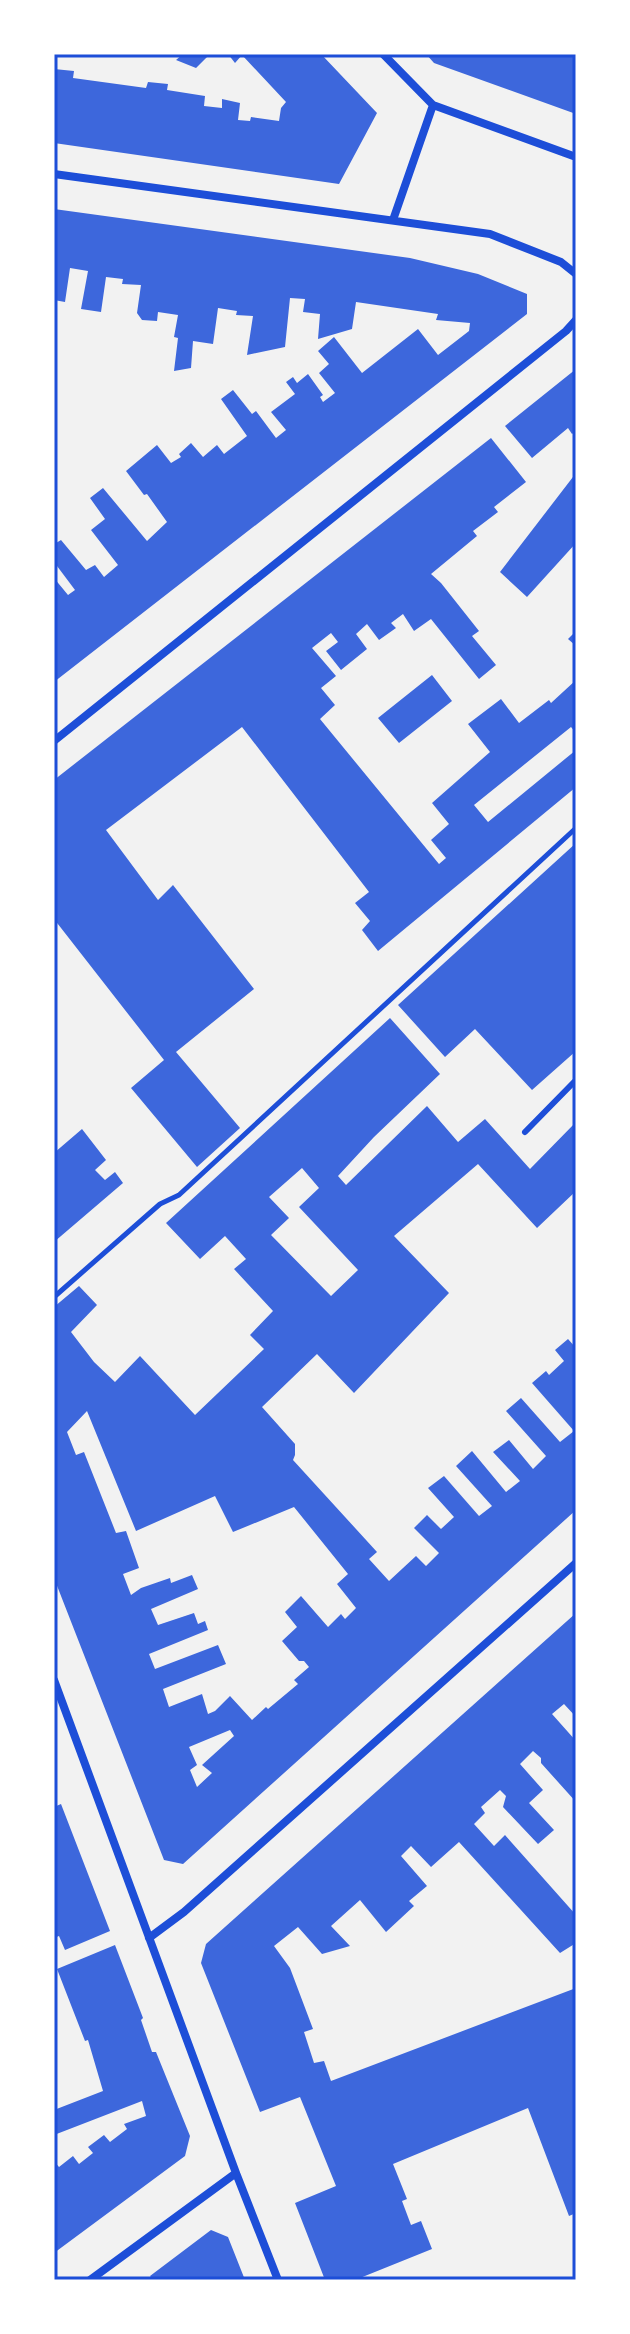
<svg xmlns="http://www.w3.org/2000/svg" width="630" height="2334" viewBox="0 0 630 2334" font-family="'IBM Plex Sans',sans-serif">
  <rect width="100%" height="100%" fill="#f2f2f2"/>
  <!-- building -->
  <path fill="#3d67dc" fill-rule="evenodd" d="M 183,54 L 210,54 L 196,68 L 176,60 Z
    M 228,54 L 321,54 L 377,113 L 339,184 L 54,143 L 54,69 L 74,71 L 73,78 L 146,88 L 148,82 L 168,84 L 167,90 L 205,96 L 204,106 L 222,108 L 222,99 L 240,103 L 238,120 L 250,121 L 251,117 L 279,121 L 281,108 L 286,102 L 242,55 L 235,63 Z
    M 426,54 L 576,54 L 576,114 L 434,63 Z
    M 54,209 L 410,258 L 478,274 L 527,294 L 527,314 L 54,682 L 54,578 L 68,595 L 75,590 L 54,562 L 54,541 L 56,543 L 61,540 L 86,570 L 95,565 L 104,577 L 118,565 L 91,530 L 105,519 L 90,498 L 103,488 L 147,541 L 167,522 L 147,494 L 144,495 L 126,471 L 157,445 L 171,463 L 181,457 L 179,454 L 191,443 L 203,457 L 217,445 L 224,454 L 247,436 L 221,399 L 233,390 L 252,414 L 256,411 L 276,438 L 286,430 L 271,412 L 295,394 L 286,382 L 293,377 L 297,383 L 308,374 L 323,395 L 320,397 L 323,402 L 335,393 L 319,373 L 329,364 L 318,351 L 334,337 L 362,373 L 418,329 L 438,355 L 469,331 L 470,323 L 436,320 L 438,314 L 356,302 L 352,329 L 318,339 L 320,314 L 303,312 L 305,299 L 290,298 L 285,347 L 247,355 L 253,316 L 236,315 L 237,311 L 218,308 L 213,344 L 193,341 L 191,368 L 174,371 L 178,338 L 174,337 L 178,315 L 158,312 L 157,321 L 142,320 L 137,313 L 141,285 L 122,284 L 123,279 L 106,277 L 101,312 L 81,309 L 88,271 L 70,268 L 65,302 L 54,300 Z
    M 576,369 L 576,431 L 572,434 L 568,428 L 532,458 L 505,426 Z
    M 491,438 L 526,482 L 494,507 L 498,512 L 473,531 L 477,536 L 431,574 L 441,583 L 479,631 L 472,636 L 496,665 L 479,679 L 431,619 L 414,631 L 403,614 L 391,623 L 396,628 L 379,640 L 367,624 L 356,634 L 367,649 L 341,670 L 326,651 L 338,642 L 331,633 L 312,648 L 336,676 L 321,688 L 335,705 L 320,719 L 439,864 L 446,858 L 431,840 L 449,824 L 432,803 L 490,752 L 468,724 L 501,699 L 519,723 L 549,700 L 551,703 L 576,680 L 576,733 L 571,727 L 474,805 L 488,822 L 576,750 L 576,787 L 378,951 L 362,930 L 370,921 L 355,903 L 369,892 L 242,727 L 106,830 L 158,900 L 173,885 L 254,989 L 176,1052 L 240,1128 L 197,1167 L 131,1088 L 164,1060 L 54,919 L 54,780 Z
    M 576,473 L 576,543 L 527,597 L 500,572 Z
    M 576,631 L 576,646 L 568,639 Z
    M 432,675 L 452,701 L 399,743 L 378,718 Z
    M 576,843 L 576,1051 L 532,1090 L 475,1029 L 445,1057 L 398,1005 Z
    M 390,1018 L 440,1074 L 374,1137 L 338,1176 L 346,1185 L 427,1106 L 458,1142 L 485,1119 L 530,1169 L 576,1122 L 576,1191 L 537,1228 L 478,1164 L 394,1236 L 449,1293 L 354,1393 L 317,1354 L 262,1407 L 295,1444 L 295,1455 L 293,1460 L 377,1552 L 369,1559 L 389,1581 L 416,1556 L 426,1566 L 439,1553 L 414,1528 L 427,1515 L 441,1529 L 454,1517 L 428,1488 L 444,1476 L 479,1516 L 492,1506 L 456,1466 L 472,1451 L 506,1492 L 520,1481 L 493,1452 L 509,1440 L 533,1469 L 546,1456 L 506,1411 L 521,1398 L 560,1442 L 574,1431 L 532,1383 L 546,1371 L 549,1375 L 564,1361 L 555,1350 L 568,1339 L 576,1348 L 576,1510 L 183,1864 L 164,1860 L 54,1578 L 54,1307 L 79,1286 L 97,1305 L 71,1332 L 94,1362 L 115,1382 L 140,1356 L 195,1415 L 264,1349 L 250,1335 L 273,1311 L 234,1269 L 246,1259 L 225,1236 L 200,1259 L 166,1223 ZM 302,1168 L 319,1188 L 299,1207 L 358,1270 L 331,1296 L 271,1235 L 289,1218 L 269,1197 ZM 87,1411 L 136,1531 L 215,1496 L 233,1532 L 294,1507 L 348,1574 L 337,1584 L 356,1608 L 345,1619 L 341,1614 L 328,1627 L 301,1596 L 285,1612 L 297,1627 L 282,1641 L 299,1661 L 304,1661 L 309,1667 L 294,1680 L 298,1684 L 268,1709 L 266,1707 L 252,1720 L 230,1696 L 215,1711 L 208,1714 L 202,1694 L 169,1707 L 163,1689 L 226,1664 L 218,1645 L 155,1669 L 149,1654 L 208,1630 L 205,1621 L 198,1624 L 194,1613 L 158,1625 L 151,1609 L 198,1589 L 192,1575 L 171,1583 L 170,1578 L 141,1588 L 131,1595 L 123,1574 L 139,1568 L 126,1531 L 116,1533 L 84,1452 L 76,1455 L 67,1432 ZM 230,1730 L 234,1736 L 202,1765 L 212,1773 L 197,1787 L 190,1770 L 197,1765 L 189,1747 Z
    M 82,1129 L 106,1160 L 95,1170 L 105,1180 L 115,1172 L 123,1183 L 54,1242 L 54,1153 Z
    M 576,1613 L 576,1717 L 564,1704 L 552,1714 L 576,1741 L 576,1802 L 541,1763 L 541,1758 L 533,1751 L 520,1764 L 543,1790 L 529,1803 L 554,1830 L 538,1844 L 503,1807 L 506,1796 L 500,1790 L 481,1807 L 485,1813 L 474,1824 L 494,1846 L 505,1835 L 576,1915 L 576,1943 L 560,1953 L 459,1842 L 431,1867 L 411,1846 L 401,1856 L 427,1886 L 409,1901 L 414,1906 L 386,1932 L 360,1900 L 331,1926 L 350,1946 L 322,1954 L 298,1927 L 274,1946 L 290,1968 L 313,2029 L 304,2032 L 314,2063 L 324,2061 L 331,2081 L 576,1988 L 576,2213 L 569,2216 L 528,2108 L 393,2164 L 407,2199 L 402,2201 L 411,2225 L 421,2221 L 432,2249 L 355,2280 L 325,2280 L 295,2203 L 336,2186 L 300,2097 L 260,2112 L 201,1963 L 206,1944 Z
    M 61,1804 L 110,1931 L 65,1950 L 59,1936 L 54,1938 L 54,1807 Z
    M 115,1945 L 143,2018 L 141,2020 L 152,2052 L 156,2052 L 190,2136 L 185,2156 L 54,2253 L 54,2161 L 59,2167 L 73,2156 L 79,2164 L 93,2153 L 88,2147 L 104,2135 L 110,2142 L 127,2129 L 124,2124 L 146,2116 L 142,2101 L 54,2135 L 54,2110 L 103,2091 L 88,2040 L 85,2041 L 57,1969 Z
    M 211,2230 L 228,2237 L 245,2280 L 153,2280 L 150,2276 Z"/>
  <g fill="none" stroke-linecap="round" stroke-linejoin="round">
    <!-- path -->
    <path stroke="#1d4ed8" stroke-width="5" d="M 54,1297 L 160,1204 L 179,1195 L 576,828"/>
    <!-- service -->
    <path stroke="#1d4ed8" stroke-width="6" d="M 525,1132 L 576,1080"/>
    <!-- minor -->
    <path stroke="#1d4ed8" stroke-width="8" d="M 383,54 L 433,105 L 576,157
      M 54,174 L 490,234 L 561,262 L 576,274
      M 393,220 L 433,105
      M 54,741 L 566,331 L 576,320
      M 54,1680 L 236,2173 L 278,2280
      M 149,1938 L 184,1912 L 576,1563
      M 90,2280 L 236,2173"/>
  </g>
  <!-- border -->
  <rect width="630" height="2334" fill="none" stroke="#ffffff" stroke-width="112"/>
  <rect x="56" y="56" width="518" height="2222" fill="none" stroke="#1d4ed8" stroke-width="3"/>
</svg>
